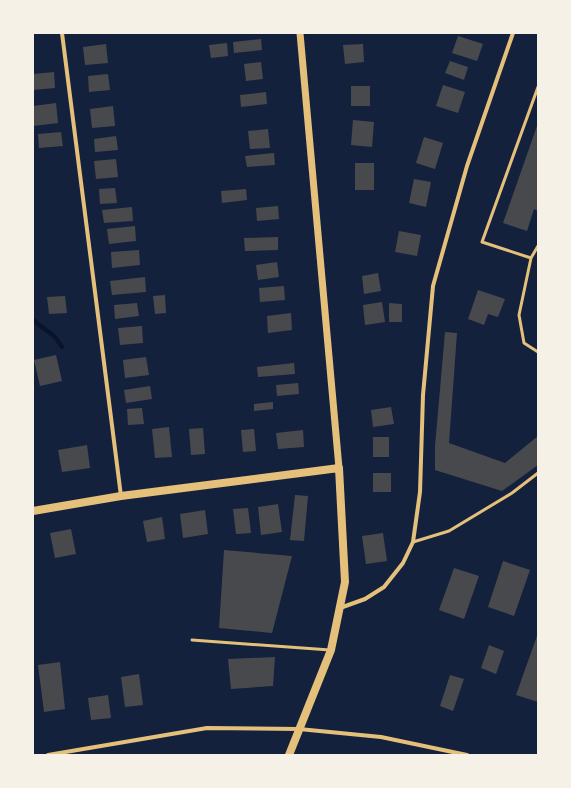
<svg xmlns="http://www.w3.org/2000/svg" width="571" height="788" viewBox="0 0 571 788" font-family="'Source Serif 4',serif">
  <rect width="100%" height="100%" fill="#14213d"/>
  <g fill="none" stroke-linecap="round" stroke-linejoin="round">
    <!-- stream -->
    <path stroke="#0b132b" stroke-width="4.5" d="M 33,320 L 55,337 L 62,347"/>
  </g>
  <!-- building -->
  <path fill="#48494c" d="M 458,36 L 483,44 L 477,61 L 452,53 Z
    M 261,39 L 262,50 L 234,53 L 233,42 Z
    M 227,43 L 228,56 L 211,58 L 209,45 Z
    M 106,44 L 108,63 L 85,65 L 83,47 Z
    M 363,44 L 364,62 L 345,64 L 343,45 Z
    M 450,61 L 468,67 L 464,80 L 445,73 Z
    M 261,62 L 263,79 L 246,81 L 244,64 Z
    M 54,72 L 55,88 L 33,90 L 33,74 Z
    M 108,74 L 110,90 L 89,92 L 88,76 Z
    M 443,85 L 465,92 L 458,113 L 436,106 Z
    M 351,86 L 370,86 L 370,106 L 351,106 Z
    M 266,92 L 267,104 L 241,107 L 240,95 Z
    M 56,103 L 58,123 L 33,126 L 33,106 Z
    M 113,106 L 115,126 L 92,128 L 90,109 Z
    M 353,120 L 374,122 L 372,147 L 351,145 Z
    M 538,123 L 538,211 L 534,209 L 527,231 L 503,223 Z
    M 268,129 L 270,148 L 250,149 L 248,131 Z
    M 61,132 L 63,146 L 39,148 L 38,134 Z
    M 116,136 L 118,150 L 95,152 L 94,139 Z
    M 424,137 L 443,143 L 435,169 L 416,163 Z
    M 274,153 L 275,165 L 247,167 L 245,156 Z
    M 116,159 L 118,177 L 96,179 L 94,161 Z
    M 355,163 L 374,163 L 374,190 L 355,190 Z
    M 414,179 L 431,182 L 426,207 L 409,203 Z
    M 115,188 L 117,203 L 100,204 L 99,189 Z
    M 246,189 L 247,200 L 222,203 L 221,191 Z
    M 278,206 L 279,219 L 257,221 L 256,208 Z
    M 132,207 L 133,221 L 104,223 L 102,210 Z
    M 135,226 L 136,241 L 109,244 L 107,229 Z
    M 399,231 L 421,235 L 417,256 L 395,252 Z
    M 278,237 L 278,250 L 245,251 L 244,238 Z
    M 139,250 L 140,265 L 112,268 L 111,252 Z
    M 277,262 L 279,277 L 258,280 L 256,265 Z
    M 378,273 L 381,291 L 364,294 L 362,276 Z
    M 145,277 L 146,292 L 112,295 L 110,281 Z
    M 284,286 L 285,300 L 260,302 L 259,288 Z
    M 478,290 L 505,299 L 498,317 L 488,314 L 484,325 L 468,319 Z
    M 165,295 L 166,313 L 155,314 L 153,296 Z
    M 65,296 L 67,313 L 49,314 L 47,297 Z
    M 382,302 L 385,322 L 365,325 L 363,305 Z
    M 137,303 L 139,316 L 115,319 L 114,305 Z
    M 389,303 L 402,304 L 402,322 L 389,322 Z
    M 291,313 L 292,330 L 268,333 L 267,316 Z
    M 142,326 L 143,343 L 120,345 L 118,328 Z
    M 445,332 L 457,333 L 449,443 L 505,463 L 538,436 L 538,465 L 502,491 L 435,470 L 435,446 Z
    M 56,355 L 62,381 L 40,386 L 34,360 Z
    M 146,357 L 149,375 L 125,378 L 123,360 Z
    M 294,363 L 295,374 L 258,377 L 257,367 Z
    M 298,383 L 299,394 L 277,396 L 276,385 Z
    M 150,386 L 152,399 L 126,403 L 124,390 Z
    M 273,402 L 273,409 L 254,411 L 254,404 Z
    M 391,407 L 394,424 L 373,427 L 371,410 Z
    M 142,408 L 144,424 L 128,425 L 127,409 Z
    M 169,427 L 172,457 L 155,458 L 152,429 Z
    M 203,428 L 205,454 L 191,455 L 189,429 Z
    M 254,429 L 256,451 L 243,452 L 241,430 Z
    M 303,430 L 304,447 L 278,449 L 276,433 Z
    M 373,437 L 389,437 L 389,457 L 373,457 Z
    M 87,445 L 90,468 L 62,472 L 58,450 Z
    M 373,473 L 391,473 L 391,492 L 373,492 Z
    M 295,495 L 308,496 L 304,541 L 290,540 Z
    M 278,504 L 282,532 L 261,535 L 258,507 Z
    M 248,508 L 251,533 L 236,534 L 233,509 Z
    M 205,510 L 208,534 L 183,538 L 180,514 Z
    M 162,517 L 165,539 L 147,542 L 143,521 Z
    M 71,529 L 76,554 L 55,558 L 50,533 Z
    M 383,533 L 387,561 L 366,564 L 362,536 Z
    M 224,550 L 292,556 L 272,633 L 219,628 Z
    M 503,561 L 530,570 L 514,616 L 488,607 Z
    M 454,568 L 479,576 L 464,619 L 439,610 Z
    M 538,633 L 538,702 L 516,695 Z
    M 489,645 L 504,651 L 496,674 L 481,668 Z
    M 275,657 L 273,686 L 231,689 L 228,659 Z
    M 60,662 L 65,709 L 44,712 L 38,665 Z
    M 139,674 L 143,705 L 125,707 L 121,677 Z
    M 450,675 L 464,679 L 453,711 L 440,706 Z
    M 108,695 L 111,718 L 91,720 L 88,698 Z"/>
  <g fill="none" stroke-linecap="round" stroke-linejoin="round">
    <!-- service -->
    <path stroke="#e5c07b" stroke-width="3" d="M 538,87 L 482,242 L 531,258 L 519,315 L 524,343 L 538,352
      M 531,258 L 538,246
      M 413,542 L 449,531 L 512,493 L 538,473
      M 192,640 L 330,650"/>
    <!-- minor -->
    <path stroke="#e5c07b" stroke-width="4" d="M 62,33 L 121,496
      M 340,608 L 365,599 L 384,587 L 403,563 L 413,542 L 420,492 L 423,395 L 433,286 L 467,166 L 513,33
      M 48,755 L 207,728 L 299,729 L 381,737 L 467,755"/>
    <!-- tertiary -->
    <path stroke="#e5c07b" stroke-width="7" d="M 300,33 L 339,468"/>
    <!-- secondary -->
    <path stroke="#e5c07b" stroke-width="8" d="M 33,511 L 121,496 L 339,468 L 345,582 L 331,650 L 289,755"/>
  </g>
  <!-- border -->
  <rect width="571" height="788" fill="none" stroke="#f6f1e7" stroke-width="68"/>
</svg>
